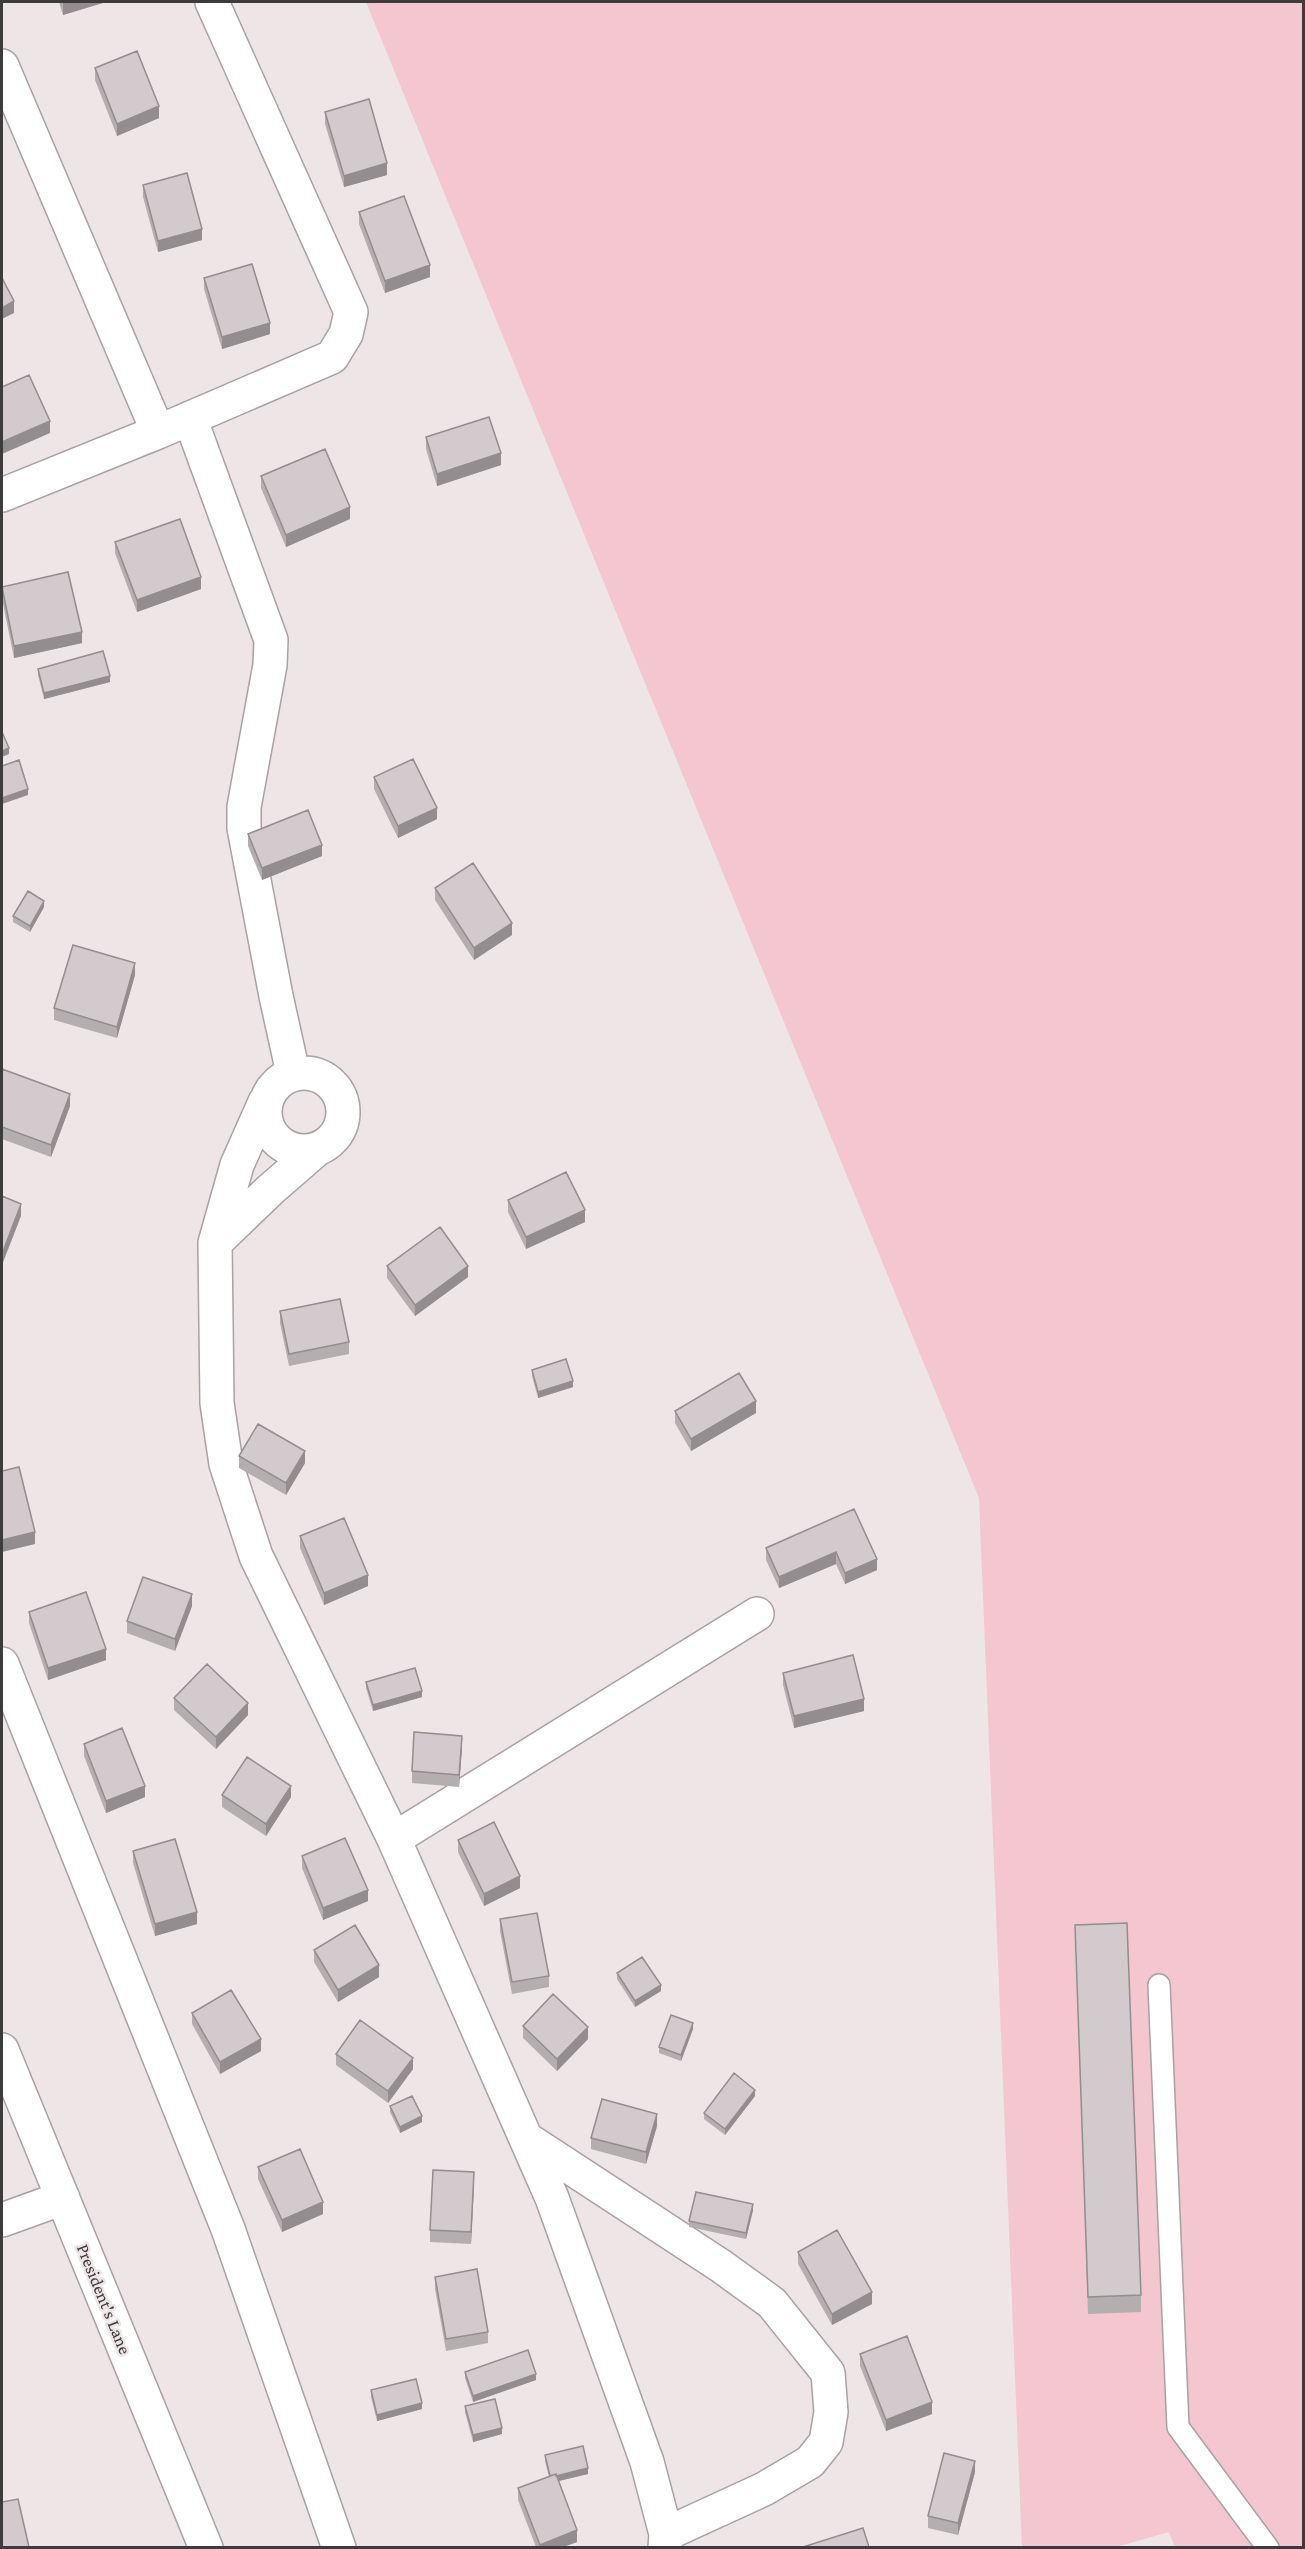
<svg xmlns="http://www.w3.org/2000/svg" width="1305" height="2549" viewBox="0 0 1305 2549" font-family="'Crimson Pro',serif">
  <rect width="100%" height="100%" fill="#ede5e6"/>
  <!-- green -->
  <path fill="#f4c6cf" d="M 366,2 L 1303,2 L 1303,2547 L 1175,2547 L 1169,2532 L 1116,2547 L 1022,2547 L 979,1498 Z"/>
  <g fill="none" stroke-linecap="round" stroke-linejoin="round">
    <defs>
      <path id="lane" d="M 1159,1985 L 1178,2427 L 1268,2548"/>
      <path id="street" d="M 2,66 L 158,432
        M 190,418 L 271,640 L 270,665 L 244,807 L 244,828 L 276,996 L 293,1073
        M 2,495 L 158,432 L 332,357 L 346,334 L 351,312 L 212,2
        M265 1112a39 39 0 1 1 78 0a39 39 0 1 1-78 0Z
        M 265,1102 L 237,1165 L 215,1243 L 217,1403 L 226,1464 L 256,1556 L 394,1839 L 552,2198 L 647,2462 L 666,2534 L 665,2548
        M 216,1242 L 270,1190 L 315,1151
        M 2,1664 L 228,2229 L 339,2548
        M 394,1839 L 757,1614
        M 2,2050 L 206,2548
        M 527,2139 L 721,2266 L 772,2303 L 828,2373 L 831,2412 L 826,2442 L 810,2462 L 764,2489 L 666,2534
        M 2,2220 L 63,2198"/>
    </defs>
    <!-- lane casing -->
    <use href="#lane" stroke="#a9a1a3" stroke-width="24"/>
    <!-- street casing -->
    <use href="#street" stroke="#a9a1a3" stroke-width="36"/>
    <!-- lane -->
    <use href="#lane" stroke="#fff" stroke-width="21"/>
    <!-- street -->
    <use href="#street" stroke="#fff" stroke-width="33"/>
  </g>
  <!-- wall -->
  <path fill="#b5aeaf" d="M 59,2 L 106,2 L 63,15 Z
    M 95,68 L 159,118 L 117,136 L 95,80 Z
    M 325,112 L 387,175 L 344,187 L 325,124 Z
    M 143,185 L 202,240 L 158,252 L 143,197 Z
    M 359,212 L 430,277 L 385,293 L 359,224 Z
    M 204,278 L 270,334 L 222,349 L 204,289 Z
    M 426,437 L 501,465 L 437,486 L 426,449 Z
    M 261,476 L 350,519 L 286,547 L 261,488 Z
    M 115,542 L 201,589 L 137,612 L 115,553 Z
    M 2,587 L 82,643 L 14,658 L 2,599 Z
    M 38,669 L 110,682 L 44,699 L 38,675 Z
    M 374,777 L 437,819 L 398,838 L 374,789 Z
    M 248,834 L 322,856 L 262,880 L 248,846 Z
    M 435,888 L 512,935 L 474,960 L 435,900 Z
    M 44,907 L 30,932 L 13,922 L 13,916 Z
    M 135,975 L 117,1038 L 54,1020 L 54,1008 Z
    M 2,1070 L 70,1106 L 51,1157 L 2,1139 Z
    M 508,1200 L 585,1222 L 526,1249 L 508,1212 Z
    M 387,1266 L 468,1277 L 415,1316 L 387,1278 Z
    M 280,1311 L 349,1342 L 349,1354 L 289,1366 L 280,1323 Z
    M 532,1370 L 573,1387 L 538,1398 L 532,1376 Z
    M 675,1411 L 756,1413 L 691,1451 L 675,1423 Z
    M 239,1456 L 305,1463 L 286,1495 L 239,1468 Z
    M 854,1509 L 877,1570 L 845,1584 L 836,1564 L 779,1588 L 766,1560 L 766,1548 Z
    M 300,1536 L 368,1586 L 324,1605 L 300,1548 Z
    M 192,1606 L 175,1651 L 127,1633 L 127,1621 Z
    M 29,1612 L 106,1660 L 48,1680 L 29,1623 Z
    M 783,1673 L 864,1711 L 794,1728 L 783,1685 Z
    M 366,1682 L 422,1697 L 373,1711 L 366,1688 Z
    M 174,1698 L 248,1715 L 216,1749 L 174,1710 Z
    M 84,1744 L 145,1797 L 106,1813 L 84,1756 Z
    M 462,1748 L 459,1787 L 412,1783 L 412,1771 Z
    M 222,1795 L 291,1797 L 266,1836 L 222,1807 Z
    M 458,1840 L 520,1888 L 484,1906 L 458,1852 Z
    M 133,1851 L 197,1924 L 155,1936 L 133,1863 Z
    M 302,1856 L 368,1901 L 323,1920 L 302,1868 Z
    M 500,1919 L 549,1976 L 549,1987 L 512,1994 L 500,1931 Z
    M 1075,1925 L 1141,2295 L 1141,2312 L 1088,2314 Z
    M 314,1950 L 379,1977 L 338,2002 L 314,1962 Z
    M 617,1973 L 661,1991 L 635,2007 L 617,1979 Z
    M 192,2013 L 261,2051 L 220,2074 L 192,2024 Z
    M 523,2026 L 588,2039 L 557,2071 L 523,2038 Z
    M 693,2029 L 681,2061 L 659,2053 L 659,2047 Z
    M 336,2054 L 413,2069 L 388,2103 L 336,2065 Z
    M 755,2096 L 725,2135 L 704,2119 L 704,2113 Z
    M 390,2106 L 422,2122 L 400,2133 L 390,2112 Z
    M 657,2126 L 646,2164 L 591,2149 L 591,2138 Z
    M 258,2167 L 323,2214 L 282,2232 L 258,2179 Z
    M 474,2184 L 471,2244 L 430,2242 L 430,2230 Z
    M 753,2210 L 746,2239 L 689,2227 L 689,2221 Z
    M 798,2252 L 872,2304 L 832,2325 L 798,2264 Z
    M 435,2277 L 488,2332 L 488,2343 L 446,2351 L 435,2289 Z
    M 860,2354 L 932,2414 L 886,2431 L 860,2366 Z
    M 465,2372 L 536,2380 L 473,2402 L 465,2378 Z
    M 371,2390 L 422,2409 L 377,2421 L 371,2397 Z
    M 465,2406 L 502,2434 L 473,2442 L 465,2412 Z
    M 545,2455 L 588,2474 L 559,2481 L 577,2542 L 563,2547 L 536,2547 L 518,2500 L 518,2488 L 549,2477 L 545,2461 Z
    M 975,2472 L 958,2535 L 928,2528 L 928,2516 Z"/>
  <!-- shaded-wall -->
  <path fill="#938d8f" d="M 68,2 L 106,2 L 63,15 L 63,3 Z
    M 159,106 L 159,118 L 117,136 L 117,124 Z
    M 387,163 L 387,175 L 344,187 L 344,176 Z
    M 202,229 L 202,240 L 158,252 L 158,241 Z
    M 430,265 L 430,277 L 385,293 L 385,281 Z
    M 14,301 L 14,313 L 2,319 L 2,308 Z
    M 270,323 L 270,334 L 222,349 L 222,337 Z
    M 50,421 L 50,433 L 2,454 L 2,442 Z
    M 501,453 L 501,465 L 437,486 L 437,474 Z
    M 350,507 L 350,519 L 286,547 L 286,535 Z
    M 201,577 L 201,589 L 137,612 L 137,600 Z
    M 82,632 L 82,643 L 14,658 L 14,646 Z
    M 110,676 L 110,682 L 44,699 L 44,693 Z
    M 9,748 L 9,754 L 2,757 L 2,751 Z
    M 28,789 L 28,795 L 2,804 L 2,798 Z
    M 437,808 L 437,819 L 398,838 L 398,826 Z
    M 322,845 L 322,856 L 262,880 L 262,868 Z
    M 44,901 L 44,907 L 30,932 L 30,926 Z
    M 512,923 L 512,935 L 474,960 L 474,948 Z
    M 135,963 L 135,975 L 117,1038 L 117,1027 Z
    M 70,1094 L 70,1106 L 51,1157 L 51,1145 Z
    M 21,1204 L 21,1216 L 2,1265 L 2,1254 Z
    M 585,1210 L 585,1222 L 526,1249 L 526,1237 Z
    M 468,1266 L 468,1277 L 415,1316 L 415,1305 Z
    M 573,1381 L 573,1387 L 538,1398 L 538,1392 Z
    M 756,1401 L 756,1413 L 691,1451 L 691,1439 Z
    M 305,1451 L 305,1463 L 286,1495 L 286,1483 Z
    M 35,1532 L 35,1544 L 2,1552 L 2,1540 Z
    M 836,1552 L 836,1564 L 779,1588 L 779,1577 Z
    M 877,1559 L 877,1570 L 845,1584 L 845,1573 Z
    M 368,1575 L 368,1586 L 324,1605 L 324,1593 Z
    M 192,1594 L 192,1606 L 175,1651 L 175,1639 Z
    M 106,1649 L 106,1660 L 48,1680 L 48,1668 Z
    M 422,1691 L 422,1697 L 373,1711 L 373,1705 Z
    M 864,1699 L 864,1711 L 794,1728 L 794,1716 Z
    M 248,1703 L 248,1715 L 216,1749 L 216,1737 Z
    M 462,1736 L 462,1748 L 459,1787 L 459,1775 Z
    M 145,1786 L 145,1797 L 106,1813 L 106,1801 Z
    M 291,1786 L 291,1797 L 266,1836 L 266,1824 Z
    M 520,1876 L 520,1888 L 484,1906 L 484,1894 Z
    M 368,1890 L 368,1901 L 323,1920 L 323,1908 Z
    M 197,1912 L 197,1924 L 155,1936 L 155,1924 Z
    M 379,1965 L 379,1977 L 338,2002 L 338,1990 Z
    M 661,1985 L 661,1991 L 635,2007 L 635,2001 Z
    M 693,2023 L 693,2029 L 681,2061 L 681,2055 Z
    M 588,2027 L 588,2039 L 557,2071 L 557,2059 Z
    M 261,2039 L 261,2051 L 220,2074 L 220,2062 Z
    M 413,2058 L 413,2069 L 388,2103 L 388,2091 Z
    M 755,2090 L 755,2096 L 725,2135 L 725,2129 Z
    M 657,2114 L 657,2126 L 646,2164 L 646,2152 Z
    M 422,2116 L 422,2122 L 400,2133 L 400,2127 Z
    M 474,2172 L 474,2184 L 471,2244 L 471,2232 Z
    M 323,2202 L 323,2214 L 282,2232 L 282,2220 Z
    M 753,2204 L 753,2210 L 746,2239 L 746,2233 Z
    M 872,2292 L 872,2304 L 832,2325 L 832,2314 Z
    M 536,2374 L 536,2380 L 473,2402 L 473,2396 Z
    M 932,2402 L 932,2414 L 886,2431 L 886,2420 Z
    M 422,2403 L 422,2409 L 377,2421 L 377,2415 Z
    M 502,2428 L 502,2434 L 473,2442 L 473,2435 Z
    M 975,2461 L 975,2472 L 958,2535 L 958,2523 Z
    M 588,2468 L 588,2474 L 550,2483 L 550,2477 Z
    M 577,2530 L 577,2542 L 563,2547 L 540,2547 L 540,2545 Z"/>
  <!-- building -->
  <path fill="#d2cacc" stroke="#938d8f" stroke-width="1.5" d="M 137,51 L 159,106 L 117,124 L 95,68 Z
    M 369,99 L 387,163 L 344,176 L 325,112 Z
    M 187,173 L 202,229 L 158,241 L 143,185 Z
    M 404,196 L 430,265 L 385,281 L 359,212 Z
    M 252,264 L 270,323 L 222,337 L 204,278 Z
    M 2,278 L 14,301 L 2,308 Z
    M 29,375 L 50,421 L 2,442 L 2,387 Z
    M 489,417 L 501,453 L 437,474 L 426,437 Z
    M 325,449 L 350,507 L 286,535 L 261,476 Z
    M 180,519 L 201,577 L 137,600 L 115,542 Z
    M 68,572 L 82,632 L 14,646 L 2,587 Z
    M 103,651 L 110,676 L 44,693 L 38,669 Z
    M 2,732 L 9,748 L 2,751 Z
    M 413,759 L 437,808 L 398,826 L 374,777 Z
    M 19,760 L 28,789 L 2,798 L 2,766 Z
    M 308,810 L 322,845 L 262,868 L 248,834 Z
    M 473,863 L 512,923 L 474,948 L 435,888 Z
    M 28,891 L 44,901 L 30,926 L 13,916 Z
    M 73,945 L 135,963 L 117,1027 L 54,1008 Z
    M 2,1069 L 70,1094 L 51,1145 L 2,1127 Z
    M 566,1172 L 585,1210 L 526,1237 L 508,1200 Z
    M 2,1196 L 21,1204 L 2,1254 Z
    M 440,1227 L 468,1266 L 415,1305 L 387,1266 Z
    M 340,1299 L 349,1342 L 289,1354 L 280,1311 Z
    M 566,1359 L 573,1381 L 538,1392 L 532,1370 Z
    M 739,1373 L 756,1401 L 691,1439 L 675,1411 Z
    M 258,1424 L 305,1451 L 286,1483 L 239,1456 Z
    M 19,1467 L 35,1532 L 2,1540 L 2,1471 Z
    M 854,1509 L 877,1559 L 845,1573 L 836,1552 L 779,1577 L 766,1548 Z
    M 344,1518 L 368,1575 L 324,1593 L 300,1536 Z
    M 143,1577 L 192,1594 L 175,1639 L 127,1621 Z
    M 86,1592 L 106,1649 L 48,1668 L 29,1612 Z
    M 853,1655 L 864,1699 L 794,1716 L 783,1673 Z
    M 207,1664 L 248,1703 L 216,1737 L 174,1698 Z
    M 415,1668 L 422,1691 L 373,1705 L 366,1682 Z
    M 122,1728 L 145,1786 L 106,1801 L 84,1744 Z
    M 414,1732 L 462,1736 L 459,1775 L 412,1771 Z
    M 247,1757 L 291,1786 L 266,1824 L 222,1795 Z
    M 494,1822 L 520,1876 L 484,1894 L 458,1840 Z
    M 345,1838 L 368,1890 L 323,1908 L 302,1856 Z
    M 175,1839 L 197,1912 L 155,1924 L 133,1851 Z
    M 537,1913 L 549,1976 L 512,1982 L 500,1919 Z
    M 1127,1923 L 1141,2295 L 1088,2297 L 1075,1925 Z
    M 355,1925 L 379,1965 L 338,1990 L 314,1950 Z
    M 642,1957 L 661,1985 L 635,2001 L 617,1973 Z
    M 231,1990 L 261,2039 L 220,2062 L 192,2013 Z
    M 553,1994 L 588,2027 L 557,2059 L 523,2026 Z
    M 671,2015 L 693,2023 L 681,2055 L 659,2047 Z
    M 360,2020 L 413,2058 L 388,2091 L 336,2054 Z
    M 734,2073 L 755,2090 L 725,2129 L 704,2113 Z
    M 412,2096 L 422,2116 L 400,2127 L 390,2106 Z
    M 602,2099 L 657,2114 L 646,2152 L 591,2138 Z
    M 300,2149 L 323,2202 L 282,2220 L 258,2167 Z
    M 433,2170 L 474,2172 L 471,2232 L 430,2230 Z
    M 696,2192 L 753,2204 L 746,2233 L 689,2221 Z
    M 837,2230 L 872,2292 L 832,2314 L 798,2252 Z
    M 477,2269 L 488,2332 L 446,2339 L 435,2277 Z
    M 907,2336 L 932,2402 L 886,2420 L 860,2354 Z
    M 528,2350 L 536,2374 L 473,2396 L 465,2372 Z
    M 416,2379 L 422,2403 L 377,2415 L 371,2390 Z
    M 495,2399 L 502,2428 L 473,2435 L 465,2406 Z
    M 583,2446 L 588,2468 L 556,2476 L 556,2474 L 550,2476 L 545,2455 Z
    M 944,2453 L 975,2461 L 958,2523 L 928,2516 Z
    M 556,2474 L 577,2530 L 540,2545 L 518,2488 Z
    M 18,2499 L 29,2547 L 2,2547 L 2,2502 Z
    M 863,2528 L 869,2547 L 803,2547 Z"/>
  <g text-anchor="middle" dominant-baseline="central" stroke-width="5" stroke-linejoin="round" paint-order="stroke">
    <!-- street labels -->
    <g font-size="18" fill="#3e3b3c" stroke="#ede5e6">
      <text transform="translate(104 2299) rotate(68)">President's Lane</text>
    </g>
  </g>
  <!-- border -->
  <rect width="1305" height="2549" fill="none" stroke="#3e3b3c" stroke-width="6"/>
</svg>
